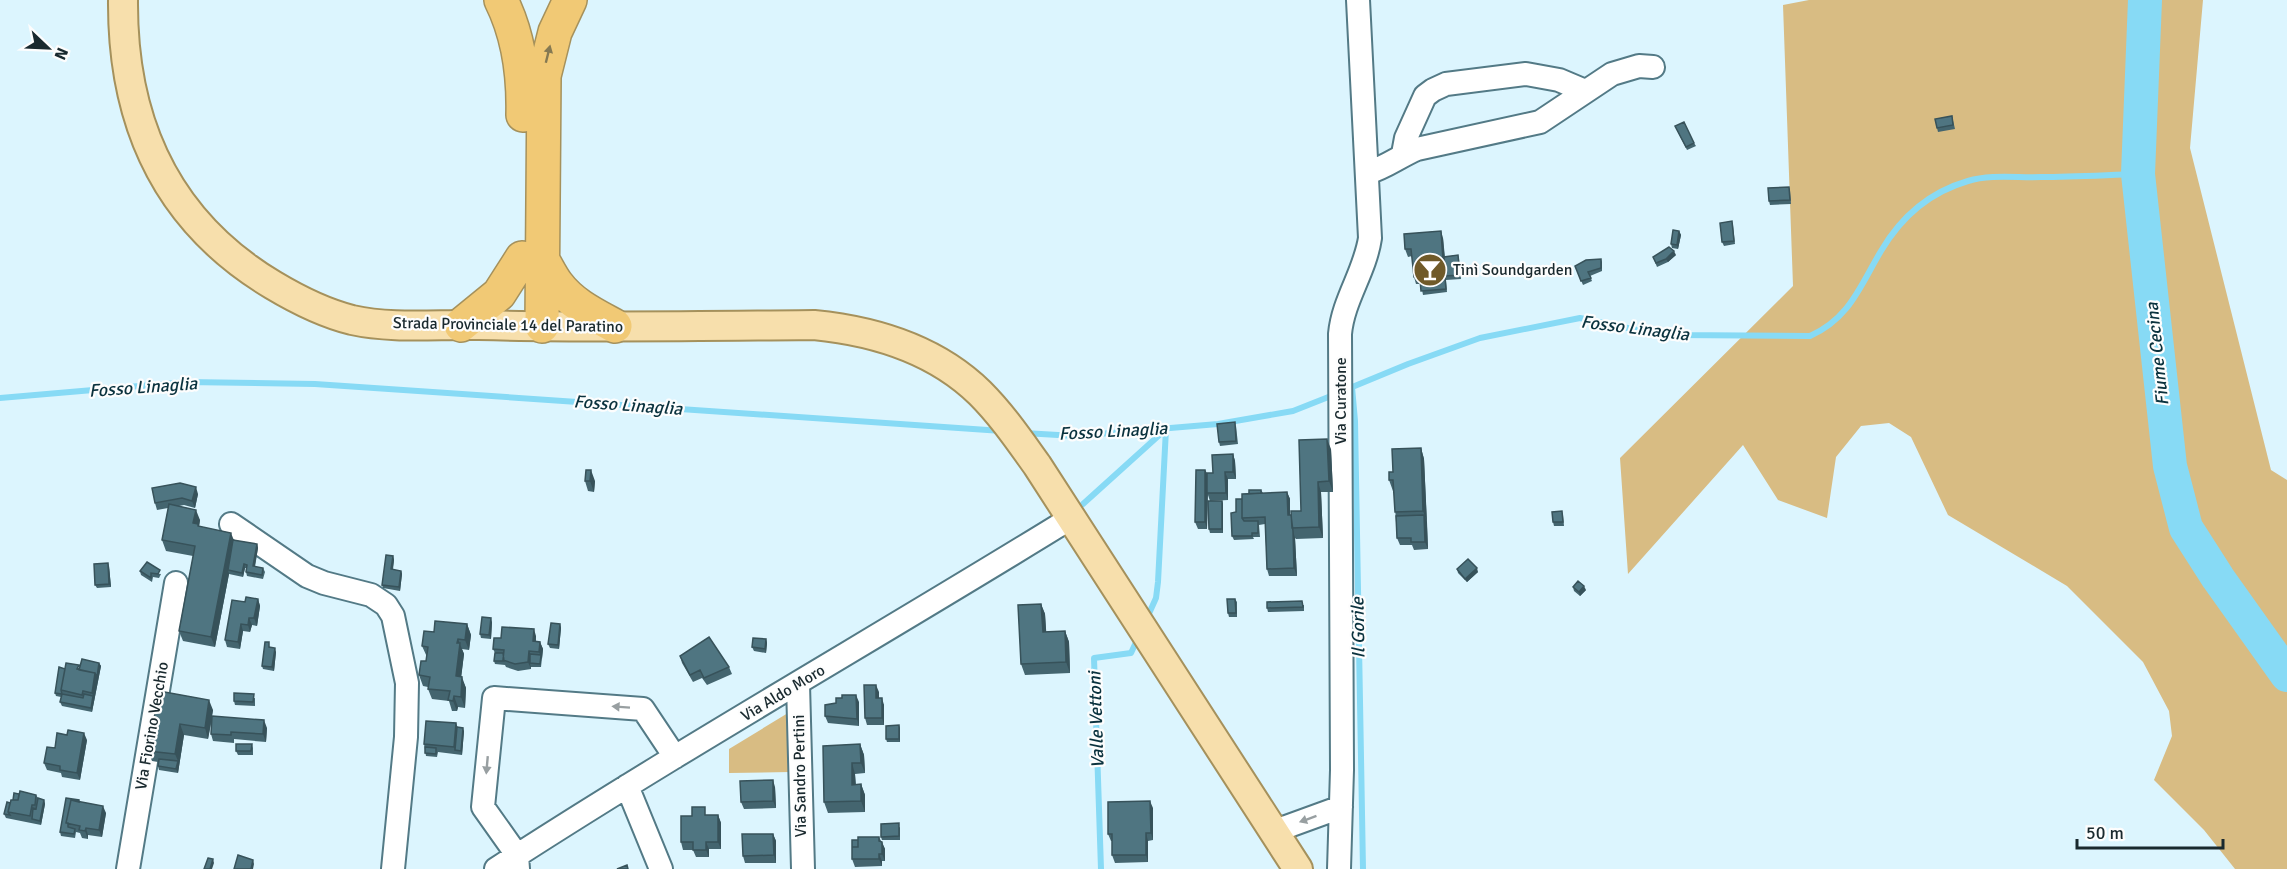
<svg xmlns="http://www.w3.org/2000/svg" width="2287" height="869" viewBox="0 0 2287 869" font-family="Signika,sans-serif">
  <rect width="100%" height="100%" fill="#dcf5fe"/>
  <!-- green -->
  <path fill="#d8bc83" d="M 1809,0 L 2203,0 L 2190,148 L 2271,470 L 2287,480 L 2287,869 L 2235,869 L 2204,830 L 2154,780 L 2172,736 L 2169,711 L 2143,662 L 2067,586 L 1948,515 L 1911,437 L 1889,423 L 1861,426 L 1836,457 L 1827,518 L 1778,500 L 1743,445 L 1628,574 L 1620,458 L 1793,286 L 1783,5 Z
    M 788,713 L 790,772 L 729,773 L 729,749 Z"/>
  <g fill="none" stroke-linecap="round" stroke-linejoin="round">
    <!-- stream -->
    <path stroke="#87daf5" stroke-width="6" d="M 1352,387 L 1355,421 L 1363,869
      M 1345,390 L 1408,364 L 1480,338 L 1580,318 L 1642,331 L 1675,335 L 1810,336 C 1850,318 1860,286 1881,251 C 1901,217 1930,192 1968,181 C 1991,174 2018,178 2041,177 C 2073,177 2106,175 2138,174
      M 0,398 L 186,382 L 315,384 L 1002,431
      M 1024,433 L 1075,436 L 1218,424 L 1293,411 L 1336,394
      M 1083,504 L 1166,429
      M 1147,618 L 1156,598 L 1158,582 L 1166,429
      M 1101,869 L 1094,658 L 1131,653 L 1138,638"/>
    <!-- river -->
    <path stroke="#87daf5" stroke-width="34" d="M 2145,0 L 2138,174 L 2170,466 L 2186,528 L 2218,578 L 2287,675"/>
    <defs>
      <path id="minor" d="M 1403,154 L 1406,138 L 1425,96 L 1433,90 L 1446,84 L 1526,74 L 1559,80 L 1585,91
        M 1367,173 C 1385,168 1400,156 1417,149 L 1540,122 L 1612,74 L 1639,66 L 1653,67
        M 231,524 L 307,576 L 324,583 L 371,595 L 386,605 L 393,616 L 407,683 L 406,737 L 393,869
        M 798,684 L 803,869
        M 627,786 L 661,869
        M 1275,831 L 1341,807
        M 128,869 L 176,583
        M 496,869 C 684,747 880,636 1071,518
        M 518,869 L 517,855 L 483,807 L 494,698 L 643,709 L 675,757
        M 1339,869 L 1342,770 L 1340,334 C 1343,300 1365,272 1370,238 L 1358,0"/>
      <path id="major" d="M 123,0 C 122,122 166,221 273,285 C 298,300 324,313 352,320 C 392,329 438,324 479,325 C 590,328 702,326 814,325 C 875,331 935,349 980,393 C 1002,415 1019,440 1037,465 L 1298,869"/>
      <path id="highway" d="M 501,0 C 519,36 524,75 523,115
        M 542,259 C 547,267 551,276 557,284 C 572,304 593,314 615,326
        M 461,325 L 499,294 L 522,258
        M 542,326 L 544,76 L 555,32 L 570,0"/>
    </defs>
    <!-- minor casing -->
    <use href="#minor" stroke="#537a86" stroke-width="26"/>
    <!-- major casing -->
    <use href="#major" stroke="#a5915c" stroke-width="32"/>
    <!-- highway casing -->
    <use href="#highway" stroke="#a5915c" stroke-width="36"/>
    <!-- minor -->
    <use href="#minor" stroke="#fff" stroke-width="22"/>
    <!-- major -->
    <use href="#major" stroke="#f7dfac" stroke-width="28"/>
    <!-- highway -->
    <use href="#highway" stroke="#f1c975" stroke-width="33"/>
  </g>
  <!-- wall -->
  <path fill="#44656f" d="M 1952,116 L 1955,129 L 1938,132 L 1937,128 Z
    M 1677,130 L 1694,143 L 1696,146 L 1687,150 Z
    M 1789,187 L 1790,190 L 1791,204 L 1770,205 L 1769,201 Z
    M 1733,225 L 1735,244 L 1724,246 L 1722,242 Z
    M 1679,231 L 1681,235 L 1678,249 L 1672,248 L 1671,244 Z
    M 1443,238 L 1445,257 L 1458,255 L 1459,259 L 1461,279 L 1446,280 L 1447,292 L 1423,295 L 1421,284 L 1416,284 L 1414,277 L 1412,256 L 1408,257 L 1405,249 Z
    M 1676,255 L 1668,262 L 1657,267 L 1653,257 Z
    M 1601,259 L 1602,262 L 1602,271 L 1590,276 L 1592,281 L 1583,285 L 1575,266 Z
    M 1236,426 L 1238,444 L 1220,446 L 1219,442 Z
    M 1421,448 L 1424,459 L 1428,549 L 1414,550 L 1412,545 L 1400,545 L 1397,538 L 1394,491 L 1393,491 L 1389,480 Z
    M 1331,449 L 1333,492 L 1321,492 L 1323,538 L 1296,539 L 1295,538 L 1297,576 L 1269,576 L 1267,569 L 1265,524 L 1259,525 L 1260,537 L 1253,537 L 1254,539 L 1234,540 L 1232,536 L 1236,512 L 1242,499 L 1249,494 L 1261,490 L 1263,493 L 1287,492 L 1290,499 L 1290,515 L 1301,511 Z
    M 1233,454 L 1235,461 L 1236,479 L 1228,479 L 1228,500 L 1210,501 L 1208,495 L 1207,529 L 1198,529 L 1195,522 L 1205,470 L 1207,473 L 1213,473 Z
    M 585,481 L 595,481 L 594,492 L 588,491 Z
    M 198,494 L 195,508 L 184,505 L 179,506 L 200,520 L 199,527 L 233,540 L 257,544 L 258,548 L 255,567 L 263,568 L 265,572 L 263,579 L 247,576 L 246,572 L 247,568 L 245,568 L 243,577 L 229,574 L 215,647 L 183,641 L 179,631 L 193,556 L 166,551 L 162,540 L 168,508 L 157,510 L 155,503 Z
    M 1222,501 L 1223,504 L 1223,533 L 1210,533 L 1209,529 Z
    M 1563,515 L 1564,526 L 1554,526 L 1553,522 Z
    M 393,556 L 394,560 L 393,570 L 401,571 L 402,574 L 400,591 L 383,588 L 382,585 Z
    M 109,566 L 111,587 L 97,588 L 95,585 Z
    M 1457,569 L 1478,572 L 1467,582 L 1458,573 Z
    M 140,571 L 161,574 L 159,578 L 153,577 L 152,582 L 141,575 Z
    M 1573,587 L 1586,590 L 1580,596 L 1574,591 Z
    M 258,599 L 260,606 L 257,626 L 252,625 L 250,632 L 243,631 L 240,649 L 227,647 L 225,640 L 245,602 Z
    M 1235,599 L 1237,602 L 1237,617 L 1229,617 L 1228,613 Z
    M 1041,604 L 1045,614 L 1046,632 L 1065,631 L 1069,642 L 1070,673 L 1025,675 L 1021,664 Z
    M 1304,605 L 1304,611 L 1268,612 L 1267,608 Z
    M 492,622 L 491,639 L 481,638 L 480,634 Z
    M 467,624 L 471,635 L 469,650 L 462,649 L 464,654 L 461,677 L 466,688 L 465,708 L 458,707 L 457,711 L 452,711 L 449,701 L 432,699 L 428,689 L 428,687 L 423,686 L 419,675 L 426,661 L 427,657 L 422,646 L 434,632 Z
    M 560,624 L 561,628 L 559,649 L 550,648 L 548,644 Z
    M 536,636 L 536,641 L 540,642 L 543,649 L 541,667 L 531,667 L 531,669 L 518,671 L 506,667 L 505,665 L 495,664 L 494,661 L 495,653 L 493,649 L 501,638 Z
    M 766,639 L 767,643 L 766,653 L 754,651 L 752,647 Z
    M 270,646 L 270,648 L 276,652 L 274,671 L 263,669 L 262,666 Z
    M 680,656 L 729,667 L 732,674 L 707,685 L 702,678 L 693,682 L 682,663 Z
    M 99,663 L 101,666 L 92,712 L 62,706 L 60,702 L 61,697 L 56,696 L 55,693 L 65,669 L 80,668 Z
    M 159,691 L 213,710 L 212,716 L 267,728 L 266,742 L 234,739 L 234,743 L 213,741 L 211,734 L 212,719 L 208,739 L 184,735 L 178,773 L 159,770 L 158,766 L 158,762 L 152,761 L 148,751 Z
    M 879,692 L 879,698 L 884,705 L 884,725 L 867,725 L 865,718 Z
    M 255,698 L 255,706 L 235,705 L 234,701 Z
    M 859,702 L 859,726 L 828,723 L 825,716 Z
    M 456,723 L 457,727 L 464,731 L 462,755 L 438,752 L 437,757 L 426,756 L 424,744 Z
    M 899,725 L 900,729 L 900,742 L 887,742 L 886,739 Z
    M 87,740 L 80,780 L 62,777 L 61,773 L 47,770 L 44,763 L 55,748 Z
    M 252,744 L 253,748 L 253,755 L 238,755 L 236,751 Z
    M 860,744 L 864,755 L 865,773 L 855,774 L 856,785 L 861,784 L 865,795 L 865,812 L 828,813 L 824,802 Z
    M 775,787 L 776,808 L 744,809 L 741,802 Z
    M 19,794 L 36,795 L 38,798 L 44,800 L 45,804 L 41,825 L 6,818 L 4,814 L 10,803 Z
    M 80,802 L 106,813 L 102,837 L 88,835 L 88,839 L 82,838 L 80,833 L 76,832 L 75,838 L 61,836 L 60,832 Z
    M 1153,808 L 1153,840 L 1148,841 L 1148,862 L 1115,863 L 1112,855 L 1112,841 L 1111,841 L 1108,834 Z
    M 708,815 L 718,815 L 721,823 L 721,849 L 709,849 L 709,857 L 696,857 L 693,850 L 683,850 L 681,842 Z
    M 900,827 L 900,840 L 882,840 L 881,837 Z
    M 773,834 L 776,841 L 776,863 L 745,863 L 743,856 Z
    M 879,837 L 885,849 L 885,861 L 882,861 L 882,866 L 855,867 L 852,859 L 858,840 Z"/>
  <!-- shaded-wall -->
  <path fill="#37525a" d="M 1441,231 L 1443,238 L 1446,276 L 1445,276 L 1446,282 L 1444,275 Z
    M 1679,231 L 1681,235 L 1678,249 L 1677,245 Z
    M 1674,251 L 1676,255 L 1668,262 L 1666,259 Z
    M 1327,439 L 1331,449 L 1333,492 L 1329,481 Z
    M 1421,448 L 1424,459 L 1427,522 L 1423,511 Z
    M 1233,454 L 1235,461 L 1236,479 L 1233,472 Z
    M 591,470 L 595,481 L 594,492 L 590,481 Z
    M 1205,470 L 1208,477 L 1207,529 L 1205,522 Z
    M 1225,472 L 1228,479 L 1228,500 L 1226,493 Z
    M 1318,482 L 1321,492 L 1323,538 L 1319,527 Z
    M 196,487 L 198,494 L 195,508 L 192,501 Z
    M 1287,492 L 1290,499 L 1290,522 L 1288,515 Z
    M 1222,501 L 1223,504 L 1223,533 L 1222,529 Z
    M 196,510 L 200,520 L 199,526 L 202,535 L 193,523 Z
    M 1424,515 L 1427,522 L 1428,549 L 1425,542 Z
    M 1293,531 L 1295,538 L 1297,576 L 1294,568 Z
    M 231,533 L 235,543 L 228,570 L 229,574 L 215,647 L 211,637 Z
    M 257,544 L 258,548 L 254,570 L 253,566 Z
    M 393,556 L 394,560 L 392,573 L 391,569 Z
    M 108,563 L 109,566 L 111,587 L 109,584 Z
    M 244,564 L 245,568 L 243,577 L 242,573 Z
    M 1477,568 L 1478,572 L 1467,582 L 1465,579 Z
    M 401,571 L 402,574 L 400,591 L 399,587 Z
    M 1584,586 L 1586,590 L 1580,596 L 1579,592 Z
    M 258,599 L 260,606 L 257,626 L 254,618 Z
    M 1041,604 L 1045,614 L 1047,643 L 1043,632 Z
    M 249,618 L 252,625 L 250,632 L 248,625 Z
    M 491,618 L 492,622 L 491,639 L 489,635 Z
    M 241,624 L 243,631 L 240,649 L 238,642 Z
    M 467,624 L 471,635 L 469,650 L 465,640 Z
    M 560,624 L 561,628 L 559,649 L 558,645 Z
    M 534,629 L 536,636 L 535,648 L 533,641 Z
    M 1065,631 L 1069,642 L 1070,673 L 1066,662 Z
    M 458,639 L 464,654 L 460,687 L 456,676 Z
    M 766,639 L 767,643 L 766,653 L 765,649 Z
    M 540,642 L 543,649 L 542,659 L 539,652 Z
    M 275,648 L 276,652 L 274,671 L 272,667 Z
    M 529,651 L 532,658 L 530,663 L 531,669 L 528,662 Z
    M 99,663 L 101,666 L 92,712 L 91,708 L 93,696 L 92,693 L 95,673 Z
    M 462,677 L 466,688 L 465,708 L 461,697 Z
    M 876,685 L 879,692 L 879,705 L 876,698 Z
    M 856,695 L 859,702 L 859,726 L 857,719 Z
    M 454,696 L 458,707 L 457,711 L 453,701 Z
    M 882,698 L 884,705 L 884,725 L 882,718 Z
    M 209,700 L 213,710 L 208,739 L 205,728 Z
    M 264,720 L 267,728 L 266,742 L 263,734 Z
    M 456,723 L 459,731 L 455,750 L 454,747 Z
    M 180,724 L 184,735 L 178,773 L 176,769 L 178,761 L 175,754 Z
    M 899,725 L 900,729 L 900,742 L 899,739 Z
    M 463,728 L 464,731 L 462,755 L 461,751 Z
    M 84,733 L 87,740 L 80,780 L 77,773 Z
    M 860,744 L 864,755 L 865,773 L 861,763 Z
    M 852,763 L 855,774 L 856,795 L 852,785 Z
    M 773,780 L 775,787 L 776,808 L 773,801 Z
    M 861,784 L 865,795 L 865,812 L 861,801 Z
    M 44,800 L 45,804 L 41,825 L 40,821 Z
    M 1150,801 L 1153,808 L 1153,840 L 1151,833 Z
    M 103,806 L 106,813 L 102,837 L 99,830 Z
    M 718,815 L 721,823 L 721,849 L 718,842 Z
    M 86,828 L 88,835 L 88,839 L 85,831 Z
    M 1146,833 L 1148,841 L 1148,862 L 1146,855 Z
    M 773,834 L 776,841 L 776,863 L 774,855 Z
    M 706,842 L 709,849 L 709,857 L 706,850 Z
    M 882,842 L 885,849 L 885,861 L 882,854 Z
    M 879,854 L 882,861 L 882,866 L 879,859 Z
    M 213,859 L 214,863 L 212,869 L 210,869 Z
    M 253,860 L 254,864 L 253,869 L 251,869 Z"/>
  <!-- building -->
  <path fill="#4f7581" stroke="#37525a" stroke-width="1.5" d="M 1952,116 L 1953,125 L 1937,128 L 1935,119 Z
    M 1684,122 L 1694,143 L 1686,147 L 1675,126 Z
    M 1789,187 L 1790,200 L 1769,201 L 1768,188 Z
    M 1732,221 L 1734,241 L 1722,242 L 1720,223 Z
    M 1673,230 L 1679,231 L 1677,245 L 1671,244 Z
    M 1441,231 L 1444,275 L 1414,277 L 1411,249 L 1405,249 L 1404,234 Z
    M 1669,247 L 1674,251 L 1666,259 L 1656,263 L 1653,257 Z
    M 1458,255 L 1460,275 L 1445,276 L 1444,257 Z
    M 1601,259 L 1601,268 L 1588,272 L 1591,278 L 1581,281 L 1575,266 L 1586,260 Z
    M 1445,278 L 1446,289 L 1421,291 L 1420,280 Z
    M 1235,422 L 1236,441 L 1219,442 L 1217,424 Z
    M 1327,439 L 1329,481 L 1318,482 L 1319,527 L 1292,528 L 1291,511 L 1301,511 L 1299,440 Z
    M 1421,448 L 1423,511 L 1395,512 L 1393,480 L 1389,480 L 1389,472 L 1393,472 L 1392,449 Z
    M 1233,454 L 1233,472 L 1225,472 L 1226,493 L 1207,493 L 1207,473 L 1213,473 L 1212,455 Z
    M 586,470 L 591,470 L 590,481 L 585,481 Z
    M 1196,470 L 1205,470 L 1205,522 L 1195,522 Z
    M 180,483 L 196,487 L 192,501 L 182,498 L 155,503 L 152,488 Z
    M 1249,490 L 1261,490 L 1261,493 L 1249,494 Z
    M 1287,492 L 1288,515 L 1291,515 L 1293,531 L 1294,568 L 1267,569 L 1265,517 L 1242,518 L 1242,494 Z
    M 1236,499 L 1242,499 L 1242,518 L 1244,521 L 1258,521 L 1258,533 L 1252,533 L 1252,536 L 1232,536 L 1231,513 L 1236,512 Z
    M 1208,501 L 1222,501 L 1222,529 L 1209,529 Z
    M 169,504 L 196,510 L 193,523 L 198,524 L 198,526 L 231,533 L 211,637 L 179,631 L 195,546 L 162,540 Z
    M 1562,511 L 1563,522 L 1553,522 L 1552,512 Z
    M 1424,515 L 1425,542 L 1411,542 L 1411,538 L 1397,538 L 1396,516 Z
    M 233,540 L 257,544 L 253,566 L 263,568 L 262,575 L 246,572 L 247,565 L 244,564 L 242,573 L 228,570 Z
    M 386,555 L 393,556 L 391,569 L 401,571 L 399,587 L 382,585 Z
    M 1468,559 L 1477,568 L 1465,579 L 1457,569 Z
    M 147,562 L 160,570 L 158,574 L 151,573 L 151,578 L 140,571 Z
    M 108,563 L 109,584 L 95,585 L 94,564 Z
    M 1578,581 L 1584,586 L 1579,592 L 1573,587 Z
    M 246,597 L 258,599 L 254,618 L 249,618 L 248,625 L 241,624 L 238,642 L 225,640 L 232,600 L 245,602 Z
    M 1227,599 L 1235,599 L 1236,613 L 1228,613 Z
    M 1302,601 L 1303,607 L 1267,608 L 1267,602 Z
    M 1041,604 L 1043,632 L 1065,631 L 1066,662 L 1021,664 L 1018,605 Z
    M 482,617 L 491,618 L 489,635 L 480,634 Z
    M 435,621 L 467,624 L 465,640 L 458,639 L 457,643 L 460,643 L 456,676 L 462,677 L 461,697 L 454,696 L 453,701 L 448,700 L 450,691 L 428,689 L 430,677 L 419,675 L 421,661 L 426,661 L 428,647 L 422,646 L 424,631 L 434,632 Z
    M 551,623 L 560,624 L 558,645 L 548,644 Z
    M 502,627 L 534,629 L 533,641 L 540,642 L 539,652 L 529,651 L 528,662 L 515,664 L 503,660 L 504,650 L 493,649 L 494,638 L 501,638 Z
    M 709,637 L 729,667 L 704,678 L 700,670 L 690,675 L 680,656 Z
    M 753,638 L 766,639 L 765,649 L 752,647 Z
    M 265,642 L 269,642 L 269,647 L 275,648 L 272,667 L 262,666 Z
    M 495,653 L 503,653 L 504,661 L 494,661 Z
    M 530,654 L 541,655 L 540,664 L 530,663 Z
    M 82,659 L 99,663 L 97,677 L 95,673 L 79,670 Z
    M 66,663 L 79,665 L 77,669 L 95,673 L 92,693 L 83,691 L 82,695 L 61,690 Z
    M 59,667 L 65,669 L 61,690 L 62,694 L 55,693 Z
    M 864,685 L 876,685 L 876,698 L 882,698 L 882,718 L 865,718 Z
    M 159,691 L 209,700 L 205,728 L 180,724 L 175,754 L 148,751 Z
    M 234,693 L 254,694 L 253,702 L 234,701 Z
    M 62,694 L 83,698 L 84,694 L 93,696 L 91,708 L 60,702 Z
    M 842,695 L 856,695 L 857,719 L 825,716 L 825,705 L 836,703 L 836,698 L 842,698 Z
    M 212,716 L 264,720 L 263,734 L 231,732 L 231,735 L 211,734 Z
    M 426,721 L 456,723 L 454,747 L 424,744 Z
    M 899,725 L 899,739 L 886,739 L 886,726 Z
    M 457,727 L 463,728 L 461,751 L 455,750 Z
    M 68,730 L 84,733 L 77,773 L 60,770 L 60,766 L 44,763 L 47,747 L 55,748 L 57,733 L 67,735 Z
    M 236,744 L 252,744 L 251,751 L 236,751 Z
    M 860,744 L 861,763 L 852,763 L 852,785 L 861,784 L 861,801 L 824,802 L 823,746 Z
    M 425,747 L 436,748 L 436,754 L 425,753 Z
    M 159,759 L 178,761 L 176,769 L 158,766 Z
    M 773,780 L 773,801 L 741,802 L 740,781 Z
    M 20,791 L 36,795 L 35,805 L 32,805 L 30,816 L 8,812 L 11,800 L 18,800 Z
    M 14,793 L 19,794 L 18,800 L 13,800 Z
    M 38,798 L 44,800 L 40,821 L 32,819 L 33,808 L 36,809 Z
    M 66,798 L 79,800 L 79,802 L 71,800 L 66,823 L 68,823 L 68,827 L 75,829 L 74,834 L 60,832 Z
    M 71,800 L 103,806 L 99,830 L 86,828 L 85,831 L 79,830 L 80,826 L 66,823 Z
    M 1150,801 L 1151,833 L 1146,833 L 1146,855 L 1112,855 L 1112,834 L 1108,834 L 1108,802 Z
    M 7,802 L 10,803 L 8,812 L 10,815 L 4,814 Z
    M 692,807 L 705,807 L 705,815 L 718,815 L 718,842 L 706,842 L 706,850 L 693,850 L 693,842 L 681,842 L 681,816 L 692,816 Z
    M 899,823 L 899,836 L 881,837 L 881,824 Z
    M 742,834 L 773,834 L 774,855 L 743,856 Z
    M 858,837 L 879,837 L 879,841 L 882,842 L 882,854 L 879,854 L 879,859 L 852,859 L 852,847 L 858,847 Z
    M 852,840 L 858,840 L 858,847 L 852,847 Z
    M 238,855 L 253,860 L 251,869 L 234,869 Z
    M 208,858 L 213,859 L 210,869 L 204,869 Z
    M 627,865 L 628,869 L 617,869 Z"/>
  <!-- one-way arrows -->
  <defs><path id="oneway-solid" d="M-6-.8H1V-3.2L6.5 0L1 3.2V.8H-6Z" transform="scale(1.5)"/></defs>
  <use fill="#857952" href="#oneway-solid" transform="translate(548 54) rotate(-76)"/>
  <g fill="#989fa1">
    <use href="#oneway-solid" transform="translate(621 707) rotate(-176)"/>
    <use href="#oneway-solid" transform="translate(487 765) rotate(95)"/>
    <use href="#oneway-solid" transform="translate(1308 819) rotate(160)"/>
  </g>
  <!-- icons -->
  <defs>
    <symbol id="bar-disc" viewBox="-11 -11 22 22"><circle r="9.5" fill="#705a29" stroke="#fdfdfd"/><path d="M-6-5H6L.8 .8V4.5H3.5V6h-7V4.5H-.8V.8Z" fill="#fff"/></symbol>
  </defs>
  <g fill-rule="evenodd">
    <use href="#bar-disc" x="1411" y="251" width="38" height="38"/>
  </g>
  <g text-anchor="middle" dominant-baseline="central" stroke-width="4.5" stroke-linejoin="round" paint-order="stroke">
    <!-- poi labels -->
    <g font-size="16" fill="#19292e" stroke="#fdfdfd" text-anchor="start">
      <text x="1453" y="270">Tinì Soundgarden</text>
    </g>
    <!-- street labels -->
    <g font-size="16" fill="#19292e" stroke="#fdfdfd">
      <text transform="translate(508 325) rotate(1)">Strada Provinciale 14 del Paratino</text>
      <text transform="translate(1341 401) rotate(-90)">Via Curatone</text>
      <text transform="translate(783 693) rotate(-31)">Via Aldo Moro</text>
      <text transform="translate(152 726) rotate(-80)">Via Fiorino Vecchio</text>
      <text transform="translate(800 776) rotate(-91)">Via Sandro Pertini</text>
    </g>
    <!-- water labels -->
    <g font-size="18" font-style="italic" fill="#0a323e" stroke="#fdfdfd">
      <text transform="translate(1635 328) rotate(7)">Fosso Linaglia</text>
      <text transform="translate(2157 354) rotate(-96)">Fiume Cecina</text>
      <text transform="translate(143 387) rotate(-4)">Fosso Linaglia</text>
      <text transform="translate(628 405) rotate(4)">Fosso Linaglia</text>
      <text transform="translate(1113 431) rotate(-3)">Fosso Linaglia</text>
      <text transform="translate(1358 628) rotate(-91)">Il Gorile</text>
      <text transform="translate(1096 720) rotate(-92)">Valle Vettoni</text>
    </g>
  </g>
  <!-- north arrow -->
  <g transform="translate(48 48) rotate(113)" stroke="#fdfdfd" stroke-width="4.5" paint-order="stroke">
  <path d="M0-4.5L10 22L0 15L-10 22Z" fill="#19292e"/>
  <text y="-9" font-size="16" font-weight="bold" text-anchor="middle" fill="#19292e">N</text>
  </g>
  <!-- scale -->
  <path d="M2077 839v9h146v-9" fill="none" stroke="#19292e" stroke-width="3"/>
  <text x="2086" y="839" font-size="18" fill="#19292e" stroke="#fdfdfd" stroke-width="4.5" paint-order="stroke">50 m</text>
</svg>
